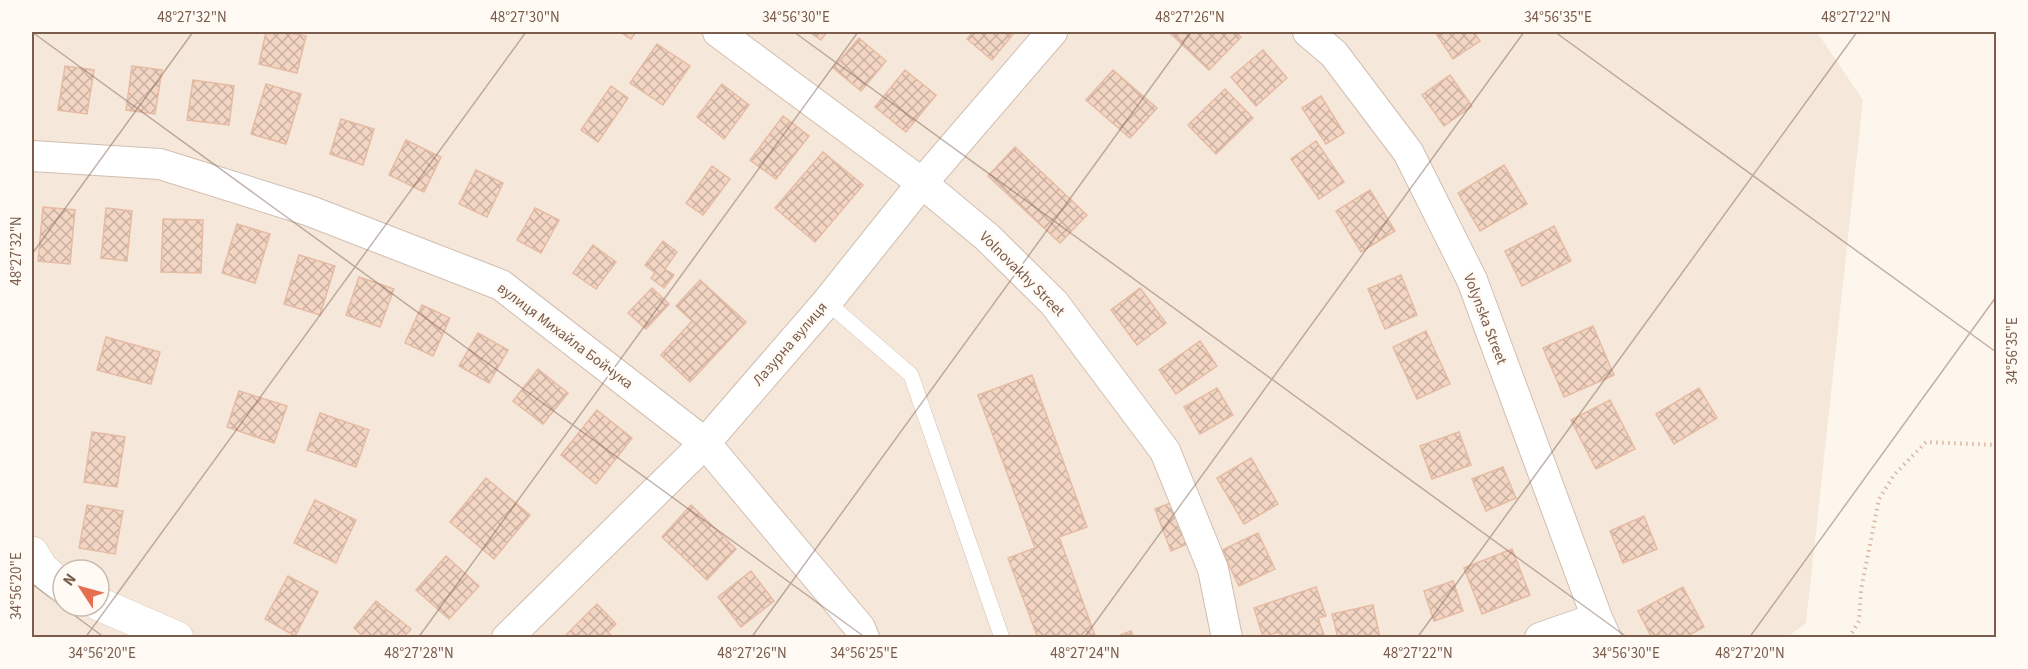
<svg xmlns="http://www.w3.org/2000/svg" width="2028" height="669" viewBox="0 0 2028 669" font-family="'Source Sans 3',sans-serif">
  <defs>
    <pattern id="building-cross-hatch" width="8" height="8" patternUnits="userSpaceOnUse" patternTransform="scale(1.5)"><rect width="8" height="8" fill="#f3d5c3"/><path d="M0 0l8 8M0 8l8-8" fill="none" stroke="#cab0a1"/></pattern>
  </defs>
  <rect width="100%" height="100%" fill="#fdf6ec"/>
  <!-- residential -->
  <path fill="#f5e8da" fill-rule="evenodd" d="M 32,32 L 1817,32 L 1863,100 L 1806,623 L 1786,638 L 32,637 ZM 63,570 L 99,570 L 99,606 L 63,606 Z"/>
  <!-- building -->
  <path fill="url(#building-cross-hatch)" stroke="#e6bba3" stroke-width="1.5" d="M 266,32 L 287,32 L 306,36 L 297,73 L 259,64 Z
    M 620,32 L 636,32 L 631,39 Z
    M 809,32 L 827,32 L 821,40 Z
    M 973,32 L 1012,32 L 1014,33 L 992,60 L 967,39 Z
    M 1169,32 L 1235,32 L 1241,37 L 1209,70 Z
    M 1435,32 L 1474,32 L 1480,41 L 1453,59 Z
    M 859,38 L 886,61 L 861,91 L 833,68 Z
    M 657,44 L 690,66 L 663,105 L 630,83 Z
    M 1263,50 L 1287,78 L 1256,106 L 1231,77 Z
    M 65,66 L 94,70 L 87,114 L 58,110 Z
    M 132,66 L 162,70 L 155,114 L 126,110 Z
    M 905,70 L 936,95 L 906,132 L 875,107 Z
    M 1113,70 L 1157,108 L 1130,138 L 1086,100 Z
    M 1450,75 L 1472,106 L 1444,126 L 1422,95 Z
    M 193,80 L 234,86 L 229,125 L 187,120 Z
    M 266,84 L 301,94 L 286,144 L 251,134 Z
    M 722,84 L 749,105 L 724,139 L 697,117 Z
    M 611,86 L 628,98 L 598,142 L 581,130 Z
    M 1225,89 L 1253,118 L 1216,154 L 1188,125 Z
    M 1321,96 L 1344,133 L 1326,144 L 1302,108 Z
    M 783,116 L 809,136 L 776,179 L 750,160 Z
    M 341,119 L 374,129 L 363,165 L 330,154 Z
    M 406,140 L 441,157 L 424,192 L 389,175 Z
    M 1316,141 L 1344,182 L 1319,199 L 1291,159 Z
    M 1015,147 L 1087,215 L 1060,243 L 988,176 Z
    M 823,152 L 863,185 L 815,242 L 775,208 Z
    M 1504,165 L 1527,204 L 1480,231 L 1458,193 Z
    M 712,166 L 730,179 L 703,215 L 686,203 Z
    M 476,170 L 503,183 L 487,217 L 459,204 Z
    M 1370,190 L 1395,231 L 1361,252 L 1336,211 Z
    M 43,207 L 75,210 L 70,264 L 38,261 Z
    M 106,208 L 132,211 L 127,261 L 101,258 Z
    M 535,208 L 559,220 L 541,253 L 517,240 Z
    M 163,219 L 203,220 L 201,273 L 161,272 Z
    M 237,224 L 270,234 L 255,283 L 222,273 Z
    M 1554,226 L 1571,261 L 1522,286 L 1505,251 Z
    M 663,241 L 677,252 L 665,269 L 674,275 L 664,288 L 651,278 L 655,273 L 645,265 Z
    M 593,245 L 616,262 L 596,289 L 573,273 Z
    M 299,255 L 335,266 L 320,315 L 284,304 Z
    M 1401,275 L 1417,315 L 1385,329 L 1368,289 Z
    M 359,277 L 394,289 L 380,327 L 346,315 Z
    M 700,280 L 746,322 L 690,382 L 661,355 L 692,321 L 676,306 Z
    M 652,288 L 669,304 L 646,329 L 628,313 Z
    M 1140,288 L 1166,323 L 1137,345 L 1111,310 Z
    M 422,305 L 450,318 L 433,356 L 405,343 Z
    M 1593,326 L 1614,375 L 1564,397 L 1543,348 Z
    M 1426,331 L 1450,384 L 1417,399 L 1393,347 Z
    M 478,333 L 508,350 L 489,383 L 459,366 Z
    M 106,337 L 160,352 L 151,384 L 97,370 Z
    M 1200,341 L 1217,366 L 1176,394 L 1159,370 Z
    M 538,369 L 568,393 L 543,424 L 513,401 Z
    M 1032,375 L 1087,527 L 1059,537 L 1096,638 L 1038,638 L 1008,558 L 1035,548 L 978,395 Z
    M 1217,388 L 1233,415 L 1200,434 L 1184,407 Z
    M 1699,388 L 1717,418 L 1674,444 L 1656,414 Z
    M 239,391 L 287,406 L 274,443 L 227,427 Z
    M 1610,400 L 1635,449 L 1596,469 L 1571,420 Z
    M 597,410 L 632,438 L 596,484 L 561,455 Z
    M 320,413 L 369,430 L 356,467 L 307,450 Z
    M 92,432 L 125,437 L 117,487 L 84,482 Z
    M 1459,432 L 1471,465 L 1432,479 L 1420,446 Z
    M 1251,458 L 1278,504 L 1244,524 L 1217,478 Z
    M 1503,467 L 1516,498 L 1486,511 L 1472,479 Z
    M 486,478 L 530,515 L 494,559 L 450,522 Z
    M 315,500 L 356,520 L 336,563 L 294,543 Z
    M 1173,502 L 1189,543 L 1171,551 L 1155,509 Z
    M 87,505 L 123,511 L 115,554 L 79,548 Z
    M 691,505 L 736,549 L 707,580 L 662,537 Z
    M 1644,516 L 1657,549 L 1623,563 L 1610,531 Z
    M 1258,533 L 1275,569 L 1239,586 L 1222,550 Z
    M 1512,549 L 1530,595 L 1482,614 L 1464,568 Z
    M 446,556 L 479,586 L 449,619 L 416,590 Z
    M 751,571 L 774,601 L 741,627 L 718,597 Z
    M 288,576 L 318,592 L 295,636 L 265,619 Z
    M 1453,581 L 1463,611 L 1434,621 L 1424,591 Z
    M 1316,587 L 1326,616 L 1318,618 L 1325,638 L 1281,638 L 1279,632 L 1263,637 L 1254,608 Z
    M 1683,587 L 1704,627 L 1684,638 L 1652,638 L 1638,611 Z
    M 376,601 L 411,629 L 403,638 L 365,638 L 354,628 Z
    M 597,604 L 616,624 L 608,632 L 613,638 L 563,638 Z
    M 1373,605 L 1380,638 L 1338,638 L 1332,614 Z
    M 1131,631 L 1134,638 L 1113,638 Z"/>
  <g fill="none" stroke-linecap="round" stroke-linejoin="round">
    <defs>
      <path id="service" d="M 827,302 L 911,375 L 1002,638"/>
      <path id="minor" d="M 718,32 L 922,183 L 987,237 L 1054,303 L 1165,451 L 1213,569 L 1227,638
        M 1308,32 L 1334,54 L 1408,152 L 1472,280 L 1597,618 L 1606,638
        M 32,156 L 160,164 L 310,211 L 501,285 L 705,443 L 860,628 L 864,638
        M 507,638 L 705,443 L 827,302 L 922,183 L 1052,32
        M 1540,638 L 1597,618"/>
      <path id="tertiary" d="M 32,553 L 42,569 L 63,588
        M 99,604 L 177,638"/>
    </defs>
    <!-- service casing -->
    <use href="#service" stroke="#d1beb0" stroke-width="16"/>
    <!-- minor casing -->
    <use href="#minor" stroke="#d1beb0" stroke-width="32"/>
    <!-- tertiary casing -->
    <use href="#tertiary" stroke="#d1beb0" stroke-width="34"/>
    <!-- path -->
    <path stroke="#d9b8a5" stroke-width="4" stroke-dasharray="1.5 4.5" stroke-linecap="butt" d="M 1849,638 L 1859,621 L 1861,590 L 1879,499 L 1894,475 L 1926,442 L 1996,445"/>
    <!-- service -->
    <use href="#service" stroke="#fff" stroke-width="15"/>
    <!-- minor -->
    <use href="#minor" stroke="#fff" stroke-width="30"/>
    <!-- tertiary -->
    <use href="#tertiary" stroke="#fff" stroke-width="33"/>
  </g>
  <!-- ticks -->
  <path fill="none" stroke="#7a5c4d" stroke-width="1.5" stroke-opacity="0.45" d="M 32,32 L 866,638M 794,32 L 1628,638M 1555,32 L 1996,352M 32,254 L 193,32M 32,584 L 105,638M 85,638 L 526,32M 418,638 L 858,32M 751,638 L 1191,32M 1084,638 L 1524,32M 1417,638 L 1857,32M 1749,638 L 1996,297"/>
  <g text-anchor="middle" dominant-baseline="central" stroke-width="4.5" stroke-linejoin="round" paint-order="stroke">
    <!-- street labels -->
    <g font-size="15" fill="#7a5c4d" stroke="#fffaf3">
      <text transform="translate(1022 274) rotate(45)">Volnovakhy Street</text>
      <text transform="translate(1485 319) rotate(69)">Volynska Street</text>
      <text transform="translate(565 336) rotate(37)">вулиця Михайла Бойчука</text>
      <text transform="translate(790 344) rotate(-49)">Лазурна вулиця</text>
    </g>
  </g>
  <!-- border -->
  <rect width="2028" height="669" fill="none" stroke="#fffaf3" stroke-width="66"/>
  <!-- north arrow -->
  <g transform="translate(81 588) rotate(306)"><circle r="28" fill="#fffaf3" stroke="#cabbb1" stroke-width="1.5"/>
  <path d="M0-4.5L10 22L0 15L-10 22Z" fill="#e76f51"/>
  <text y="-9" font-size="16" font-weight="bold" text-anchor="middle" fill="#7a5c4d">N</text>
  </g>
  <rect x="33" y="33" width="1962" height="603" fill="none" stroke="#7a5c4d" stroke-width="2"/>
  <g font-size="15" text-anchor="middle" fill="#7a5c4d">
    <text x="192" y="22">48°27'32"N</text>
    <text x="525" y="22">48°27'30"N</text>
    <text x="796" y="22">34°56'30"E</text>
    <text x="1190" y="22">48°27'26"N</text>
    <text x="1558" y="22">34°56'35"E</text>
    <text x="1856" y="22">48°27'22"N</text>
    <text transform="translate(16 251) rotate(-90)" y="5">48°27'32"N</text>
    <text transform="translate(2012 351) rotate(-90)" y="5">34°56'35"E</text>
    <text transform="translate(16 586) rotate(-90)" y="5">34°56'20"E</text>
    <text x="102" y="658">34°56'20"E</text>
    <text x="419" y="658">48°27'28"N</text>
    <text x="752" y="658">48°27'26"N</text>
    <text x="864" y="658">34°56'25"E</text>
    <text x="1085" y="658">48°27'24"N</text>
    <text x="1418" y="658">48°27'22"N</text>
    <text x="1626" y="658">34°56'30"E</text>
    <text x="1750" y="658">48°27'20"N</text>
  </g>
</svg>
